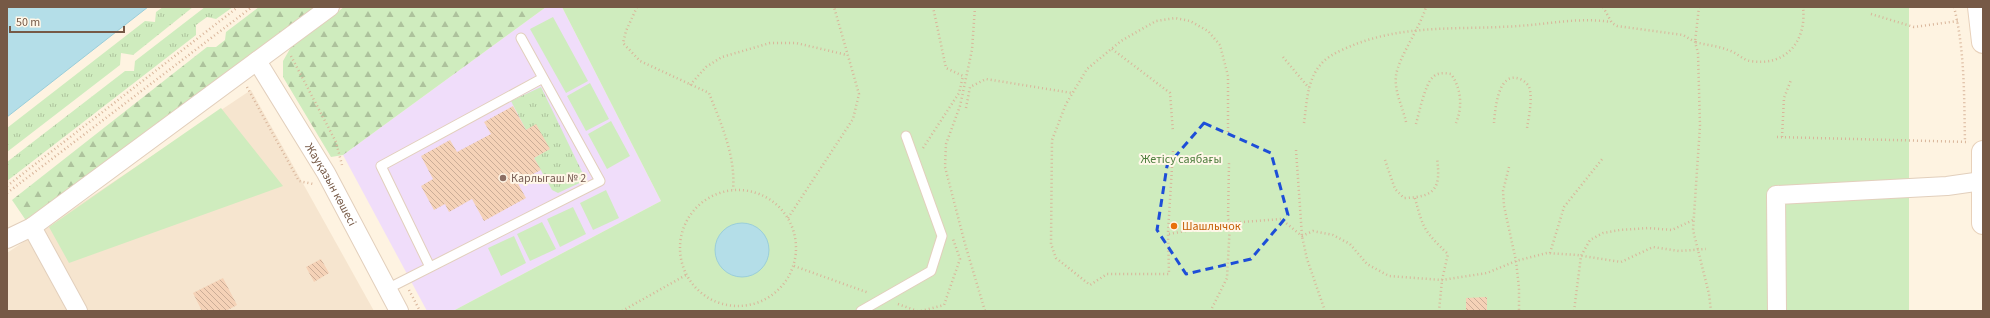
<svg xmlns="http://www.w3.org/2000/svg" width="1990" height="318" viewBox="0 0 1990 318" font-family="'Source Sans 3',sans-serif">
  <defs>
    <pattern id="grass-tufts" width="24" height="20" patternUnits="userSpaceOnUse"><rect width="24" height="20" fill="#cfecbe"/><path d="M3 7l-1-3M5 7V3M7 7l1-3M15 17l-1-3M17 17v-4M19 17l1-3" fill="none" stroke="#adc29c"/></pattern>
    <pattern id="forest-firs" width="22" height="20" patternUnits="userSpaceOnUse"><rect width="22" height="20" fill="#cfecbe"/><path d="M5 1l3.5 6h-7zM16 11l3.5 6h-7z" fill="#adc29c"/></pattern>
    <pattern id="building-back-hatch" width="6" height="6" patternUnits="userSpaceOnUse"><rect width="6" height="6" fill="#f5d2b7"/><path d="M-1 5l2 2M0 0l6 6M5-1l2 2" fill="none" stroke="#cbad97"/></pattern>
  </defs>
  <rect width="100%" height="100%" fill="#fef3e1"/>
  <!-- residential -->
  <path fill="#f6e5cf" d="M 251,90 L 374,311 L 7,311 L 7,253 Z"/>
  <!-- education -->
  <path fill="#f0ddfa" d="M 546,7 L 562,7 L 661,201 L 453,311 L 427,311 L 343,155 Z"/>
  <!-- grass -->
  <path fill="url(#grass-tufts)" d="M 163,7 L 193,7 L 133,55 L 121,53 L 120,65 L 7,152 L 7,128 L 145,21 L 155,22 L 156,12 Z
    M 205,7 L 233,7 L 216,19 L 207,17 L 196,25 L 196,35 L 7,181 L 7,162 L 125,71 L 134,71 L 135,61 Z
    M 541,87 L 586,180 L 558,193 L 552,190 L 534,158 L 549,149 L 536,125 L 526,130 L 511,101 Z"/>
  <!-- forest -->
  <path fill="url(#forest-firs)" d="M 259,7 L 317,7 L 27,222 L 12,200 L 207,47 L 216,47 L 225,40 L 226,32 Z
    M 344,7 L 546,7 L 343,155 L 331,157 L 283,77 L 283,61 L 291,47 Z"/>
  <!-- park -->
  <path fill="#cfecbe" d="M 562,7 L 1909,7 L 1909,311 L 453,311 L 661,201 Z
    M 553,17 L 588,81 L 566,93 L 530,29 Z
    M 590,83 L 609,119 L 586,131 L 567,96 Z
    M 221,108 L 283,186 L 69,263 L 49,227 Z
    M 611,121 L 630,156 L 607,169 L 588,134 Z
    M 606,190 L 619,218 L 593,230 L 580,203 Z
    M 573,207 L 586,234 L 560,247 L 547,219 Z
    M 542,222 L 556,249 L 530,261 L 517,234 Z
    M 514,236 L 526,263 L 501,276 L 488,248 Z"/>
  <!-- water -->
  <path fill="#b4dee8" stroke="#9aceda" d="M 7,7 L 148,7 L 7,117 Z
    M715 250a27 27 0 1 1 54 0a27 27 0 1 1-54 0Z"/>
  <!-- building -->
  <path fill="url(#building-back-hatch)" d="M 513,106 L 526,130 L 536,124 L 550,149 L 534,158 L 541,170 L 517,182 L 526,198 L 484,221 L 472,199 L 449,212 L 445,204 L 434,210 L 421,186 L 433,179 L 421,156 L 450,140 L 457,152 L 491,134 L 484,122 Z
    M 321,259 L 329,273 L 314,282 L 306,267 Z
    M 223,278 L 237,305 L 226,311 L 202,311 L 193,293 Z
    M 1487,297 L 1487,311 L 1466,311 L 1466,298 Z"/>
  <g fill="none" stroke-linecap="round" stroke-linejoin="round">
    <defs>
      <path id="service" d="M 430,267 L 381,166 L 543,78
        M 387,289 L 600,181 L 521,38
        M 861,311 L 931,271 L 942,236 L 906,136"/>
      <g id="minor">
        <path id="s1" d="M 257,61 L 326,173 L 399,311"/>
        <path d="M 32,227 L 78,311"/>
        <path d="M 7,239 L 32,227 L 330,7"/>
        <path d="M 1777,311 L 1776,195 L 1947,186 L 1982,181"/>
      </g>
      <path id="secondary" d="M 1979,7 L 1983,42
        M 1983,152 L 1983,223"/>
    </defs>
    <!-- service casing -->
    <use href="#service" stroke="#e2cfbc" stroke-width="11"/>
    <!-- minor casing -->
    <use href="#minor" stroke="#e2cfbc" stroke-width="20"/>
    <!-- secondary casing -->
    <use href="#secondary" stroke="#e8d1ba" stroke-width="24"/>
    <!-- path -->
    <path stroke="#d9b59a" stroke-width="2.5" stroke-dasharray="1 3" stroke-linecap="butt" d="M 637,7 L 626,31 L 623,43 L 640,61 L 709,93 C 721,124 736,156 733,190
      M 975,7 L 972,50 L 960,106 L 946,144 L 945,167 L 965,244 L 985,311
      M 1603,7 L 1612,23 L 1617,26 L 1683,35 L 1695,42 L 1698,53 L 1700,126 L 1693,230 L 1709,294 L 1711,311
      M 1699,7 L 1695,42 C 1706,45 1718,46 1728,50 C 1736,52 1743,60 1750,61 C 1786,67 1807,41 1803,7
      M 1954,7 C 1965,51 1964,97 1965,142
      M 1871,14 L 1914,27 L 1958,21
      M 1112,49 L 1170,93 L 1173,132
      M 291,56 L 336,142 L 342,165
      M 1283,57 L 1309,88
      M 690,85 L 706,67 L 722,57 L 770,43 L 796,43 L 847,55
      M 247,87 L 299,181 L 313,184
      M 966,108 L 970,87 L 986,79 L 1072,93
      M 1406,122 C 1403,108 1394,91 1396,76 C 1398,58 1420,28 1426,7
      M 1304,123 C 1307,101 1307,77 1324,61 C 1333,53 1346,48 1356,44 C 1409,24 1463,30 1518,26 C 1550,24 1580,17 1611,22
      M 1494,123 C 1495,110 1498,70 1520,79 C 1525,81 1529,85 1530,90 C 1532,102 1529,116 1527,128
      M 1416,124 C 1419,113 1425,84 1433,77 C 1438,72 1445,73 1451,74 C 1461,88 1463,106 1456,123
      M 1777,137 L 1969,142
      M 1782,137 L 1784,98 L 1791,80
      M 923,148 L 959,93 L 963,76 L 946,68 L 933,7
      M 1296,150 L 1302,236 L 1307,259 L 1325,311
      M 1173,151 L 1168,232 L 1169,274 L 1107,274 L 1090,285 L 1056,258 L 1051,244 L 1052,140 L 1066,104 L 1087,69 L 1121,41 L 1156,21 L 1175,18 L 1190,21 L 1208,31 L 1220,45 L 1228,76 L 1228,132
      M 1385,160 L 1395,189 L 1404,198 C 1436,197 1441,188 1437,158
      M 1509,167 L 1503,191 L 1504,206 L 1516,261 L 1519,288 L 1519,311
      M 7,186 L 238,7
      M680 248a58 58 0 1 1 116 0a58 58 0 1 1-116 0Z
      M 7,193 L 252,7
      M 1415,198 C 1423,229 1425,232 1448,254 L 1442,280 L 1439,311
      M 788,218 L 853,119 L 859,94 L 834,7
      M 1169,234 L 1230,223 L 1281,219 L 1302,236 L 1313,231 L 1333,235 L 1350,244 L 1367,264 L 1389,276 L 1442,280 L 1487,273 L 1516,261 L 1547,253 L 1577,255 L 1621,262 L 1653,247 L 1679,251 L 1706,249
      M 1550,253 L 1564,207 L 1603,158
      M 794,266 L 869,293
      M 409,290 L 420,311
      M 898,304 L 917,311
      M 1212,308 L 1227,278 L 1230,223 L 1228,219 L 1229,163
      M 622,311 L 686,275
      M 921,311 L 944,305 L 960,259 L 953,239
      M 1574,311 L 1581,256 L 1590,240 L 1603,233 L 1620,230 L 1648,228 L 1672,230 L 1693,220"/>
    <!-- service -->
    <use href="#service" stroke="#fff" stroke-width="9"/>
    <!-- minor -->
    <use href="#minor" stroke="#fff" stroke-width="18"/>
    <!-- secondary -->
    <use href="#secondary" stroke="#fff" stroke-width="22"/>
  </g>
  <!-- marked area -->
  <path fill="none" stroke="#1d4ed8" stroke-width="3" stroke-dasharray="8 5" stroke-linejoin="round" d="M 1204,123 L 1271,153 L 1288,215 L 1251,259 L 1186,274 L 1157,230 L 1167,166 Z"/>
  <!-- markers -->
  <circle fill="#8d6e63" stroke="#fff7e8" stroke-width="1.5" cx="503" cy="178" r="4"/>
  <circle fill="#e8710a" stroke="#fff7e8" stroke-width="1.5" cx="1174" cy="226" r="4"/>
  <g text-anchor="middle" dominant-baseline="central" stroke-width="4" stroke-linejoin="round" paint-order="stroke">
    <!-- park labels -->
    <g font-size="12" fill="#4d7d3d" stroke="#fff7e8">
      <text x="1181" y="159">Жетісу саябағы</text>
    </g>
    <!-- education labels -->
    <g font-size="12" fill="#785e54" stroke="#fff7e8" text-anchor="start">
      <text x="511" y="178">Карлыгаш № 2</text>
    </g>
    <!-- street labels -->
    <g font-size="12" fill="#765946" stroke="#fff7e8">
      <text stroke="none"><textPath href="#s1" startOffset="144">Жауқазын көшесі</textPath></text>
    </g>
    <!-- food labels -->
    <g font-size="12" fill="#c56008" stroke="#fff7e8" text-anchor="start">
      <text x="1182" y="226">Шашлычок</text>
    </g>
  </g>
  <!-- border -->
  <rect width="1990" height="318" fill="none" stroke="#765946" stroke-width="16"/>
  <!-- scale -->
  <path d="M10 26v6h114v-6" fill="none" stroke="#765946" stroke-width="2"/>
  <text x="16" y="26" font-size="12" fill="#765946" stroke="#fff7e8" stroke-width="3" paint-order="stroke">50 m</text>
</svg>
